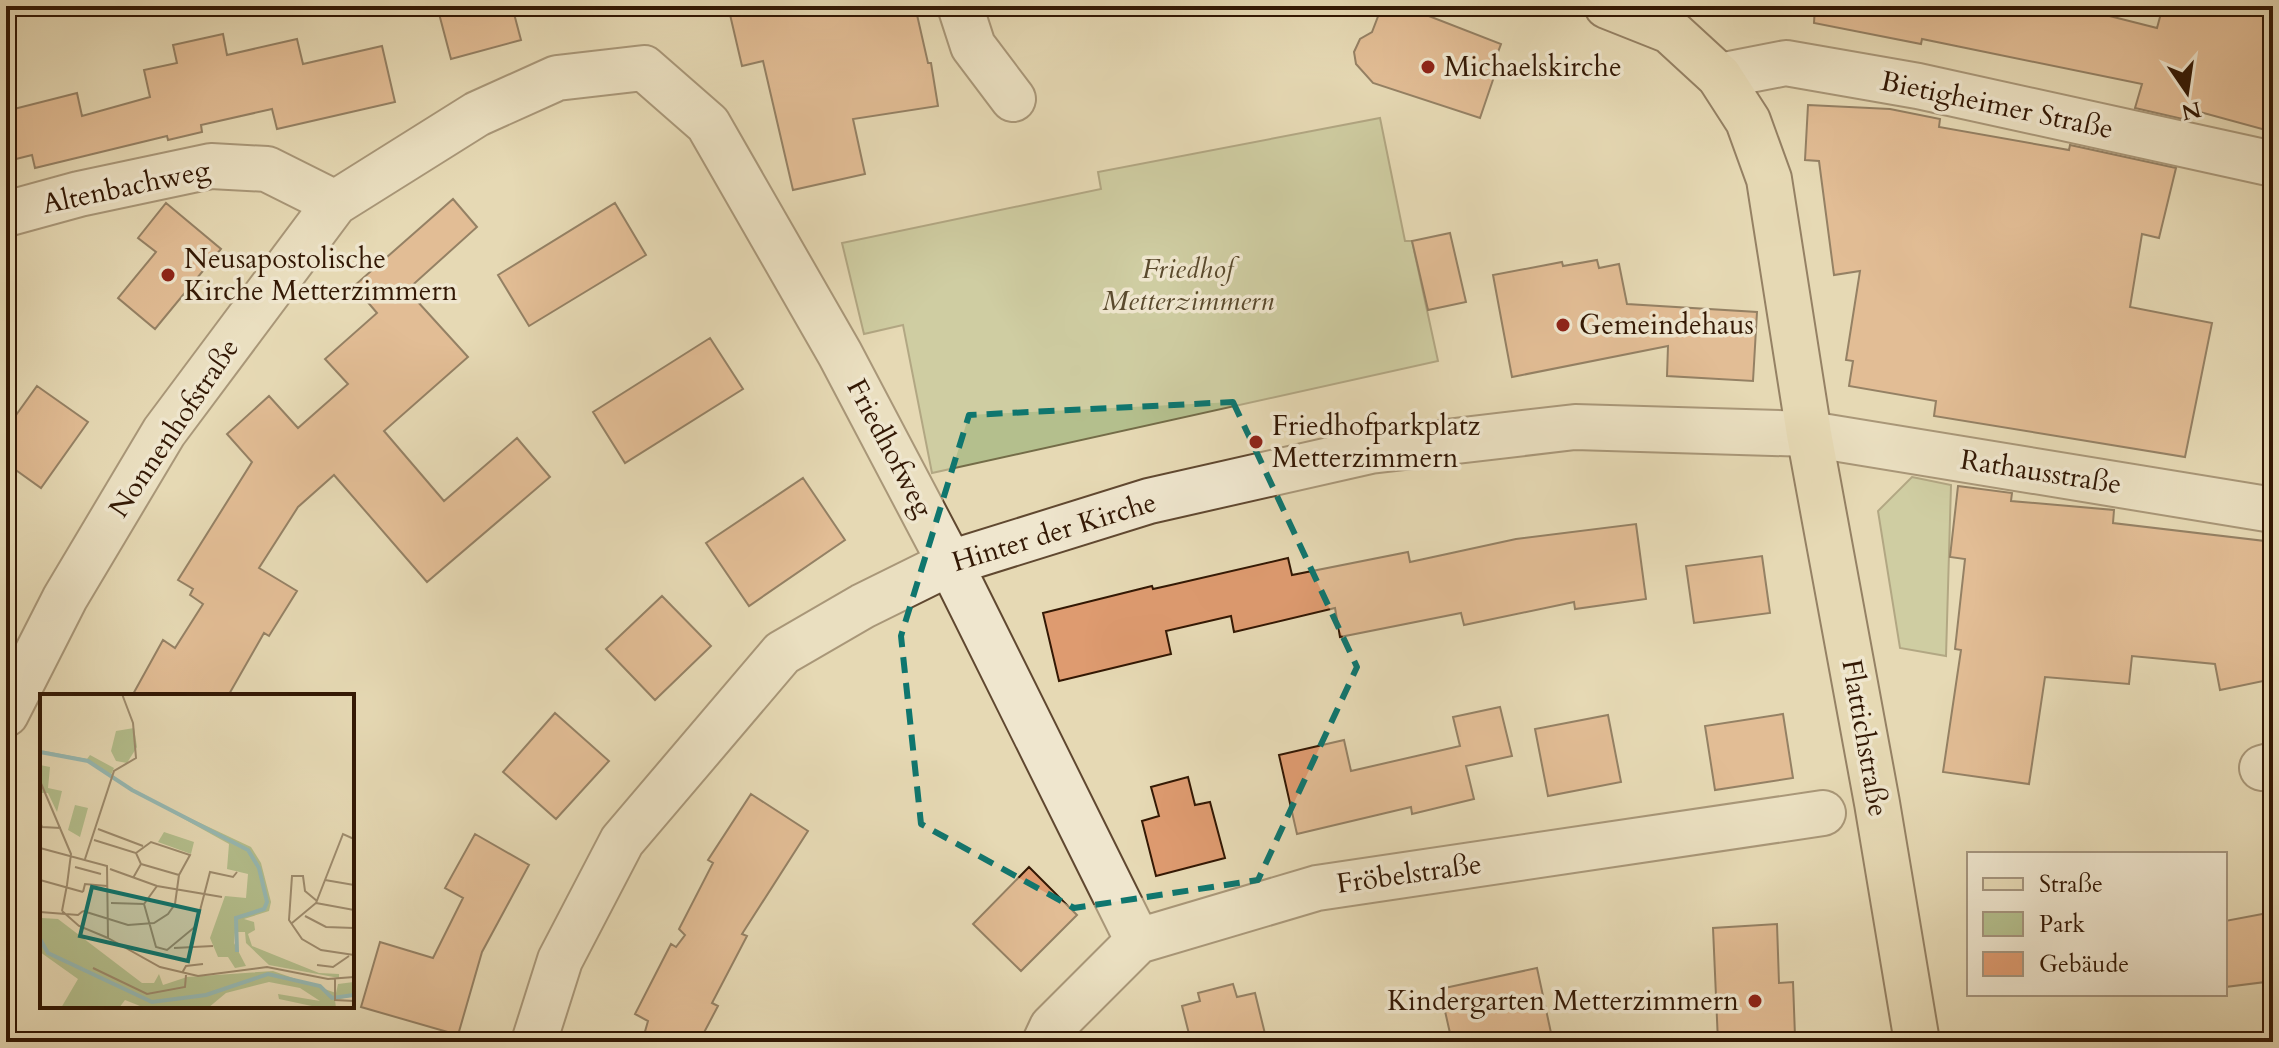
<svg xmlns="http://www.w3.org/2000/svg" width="2279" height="1048" viewBox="0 0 2279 1048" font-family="Cardo,serif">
  <rect width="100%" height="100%" fill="#e6d9b4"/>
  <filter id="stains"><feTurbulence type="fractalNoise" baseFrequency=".0025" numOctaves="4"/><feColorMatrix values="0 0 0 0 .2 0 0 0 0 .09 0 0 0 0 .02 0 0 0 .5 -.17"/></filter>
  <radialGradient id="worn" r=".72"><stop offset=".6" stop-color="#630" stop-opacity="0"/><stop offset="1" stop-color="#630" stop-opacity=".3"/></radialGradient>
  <!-- green -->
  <path fill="#b4bf8d" stroke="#746c48" stroke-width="2" d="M 1380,118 L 1405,241 L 1412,241 L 1438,361 L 932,473 L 903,325 L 864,334 L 842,243 L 1101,189 L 1098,172 Z
    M 1912,477 L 1951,485 L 1946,656 L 1900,648 L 1878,511 Z"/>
  <!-- building -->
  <path fill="#de9b70" stroke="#331804" stroke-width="2" d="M 437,6 L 512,6 L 521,40 L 451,59 Z
    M 728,6 L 915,6 L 928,63 L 931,63 L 938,106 L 853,119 L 865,174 L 793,190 L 763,61 L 742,66 Z
    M 1382,6 L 1420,6 L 1421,13 L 1501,44 L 1494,63 L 1498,65 L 1480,118 L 1373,83 L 1356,64 L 1354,52 L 1360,39 L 1372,32 Z
    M 1815,6 L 2070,6 L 2157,28 L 2163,6 L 2273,6 L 2273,132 L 2189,109 L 2187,120 L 2135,108 L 2142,84 L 1922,39 L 1921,44 L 1814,23 Z
    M 223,34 L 227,55 L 297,39 L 303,64 L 382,46 L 395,102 L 277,129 L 272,109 L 201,125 L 202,132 L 168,140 L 167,136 L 35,168 L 32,155 L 16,159 L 6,111 L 77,93 L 82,116 L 150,97 L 144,70 L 177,63 L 173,45 Z
    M 1808,105 L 1890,109 L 1940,119 L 1939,127 L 2069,150 L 2070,145 L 2176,168 L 2159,238 L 2142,234 L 2130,307 L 2212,323 L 2185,457 L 1934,416 L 1936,401 L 1849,386 L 1853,361 L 1846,360 L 1860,271 L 1834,275 L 1819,161 L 1805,160 Z
    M 453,199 L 477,227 L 407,290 L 468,357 L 384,431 L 444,501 L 517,438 L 550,477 L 427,582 L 334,475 L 298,507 L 259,568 L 297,591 L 269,636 L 264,633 L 228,696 L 132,696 L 163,640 L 175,648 L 203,604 L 190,595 L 193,589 L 178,580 L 252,462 L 227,434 L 269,396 L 298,428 L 348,384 L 325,359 L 377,313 L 354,286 Z
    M 166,203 L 221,249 L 155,329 L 118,298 L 156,252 L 138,238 Z
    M 615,203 L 646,255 L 529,326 L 498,275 Z
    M 1450,233 L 1466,302 L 1428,310 L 1412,241 Z
    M 1597,260 L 1599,268 L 1619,264 L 1627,304 L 1757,312 L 1753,381 L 1667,376 L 1668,346 L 1512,377 L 1493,275 L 1562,262 L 1563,266 Z
    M 710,338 L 743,389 L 625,463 L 593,412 Z
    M 37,386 L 88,422 L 41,488 L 6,463 L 6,429 Z
    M 803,478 L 845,540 L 749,606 L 706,543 Z
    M 1958,486 L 2012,493 L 2011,501 L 2114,510 L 2113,523 L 2273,542 L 2268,614 L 2273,613 L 2273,679 L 2220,690 L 2215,664 L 2132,656 L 2129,684 L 2045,677 L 2029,784 L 1943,772 L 1961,650 L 1955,649 L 1965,559 L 1950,557 Z
    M 1636,524 L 1646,599 L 1575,609 L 1574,602 L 1464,625 L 1461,613 L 1340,637 L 1335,608 L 1234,632 L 1231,616 L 1166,631 L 1171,654 L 1059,681 L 1043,613 L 1152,586 L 1153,589 L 1171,585 L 1288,558 L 1292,575 L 1408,552 L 1410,562 L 1516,539 Z
    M 1762,556 L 1770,613 L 1694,623 L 1686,566 Z
    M 662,596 L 711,646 L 655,700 L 606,649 Z
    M 1500,707 L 1512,756 L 1466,766 L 1474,799 L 1412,814 L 1411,807 L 1297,834 L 1279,755 L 1344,740 L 1351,771 L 1460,746 L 1453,717 Z
    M 555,713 L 609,761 L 556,819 L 503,772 Z
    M 1783,714 L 1793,778 L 1715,790 L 1705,726 Z
    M 1608,715 L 1621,782 L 1548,796 L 1535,729 Z
    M 1188,777 L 1195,805 L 1210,802 L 1225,858 L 1156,876 L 1142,821 L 1159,816 L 1151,787 Z
    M 751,794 L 808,831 L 742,934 L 747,936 L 712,1003 L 718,1006 L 699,1042 L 642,1042 L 648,1021 L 635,1014 L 671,944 L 676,947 L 685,935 L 679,929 L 713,863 L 708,860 Z
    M 475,834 L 529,865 L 482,952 L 458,1035 L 361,1007 L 380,942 L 433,958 L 463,898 L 445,888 Z
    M 1029,867 L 1077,915 L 1021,971 L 973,924 Z
    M 2273,912 L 2273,981 L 2225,987 L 2225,921 Z
    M 1777,924 L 1779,983 L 1793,982 L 1795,1036 L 1777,1037 L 1777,1042 L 1718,1042 L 1713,928 Z
    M 1537,968 L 1553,1042 L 1452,1042 L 1440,989 Z
    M 1233,984 L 1237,997 L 1255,993 L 1267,1042 L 1191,1042 L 1182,1006 L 1200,1001 L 1198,993 Z"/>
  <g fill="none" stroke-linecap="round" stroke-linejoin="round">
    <defs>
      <path id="minor" d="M 960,6 L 973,46 L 1013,99
        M 1719,76 L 1786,63 L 1918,86 L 2273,164
        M 6,214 L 79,194 L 211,166 L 267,169 L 335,203
        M 6,714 L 65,598 L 164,432 L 335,203 L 477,114 L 557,78 L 644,68 L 708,124 L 840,354 L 950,563 L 1138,941
        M 2262,768 L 2273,765
        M 534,1042 L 560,960 L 622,841 L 782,653 L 863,606 L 950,563 L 1149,501 L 1370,451 L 1575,427 L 1809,434 L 2273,510
        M 1045,1042 L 1052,1027 L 1138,941 L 1317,888 L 1823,813"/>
      <path id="major" d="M 1607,6 L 1670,31 L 1719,76 L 1748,121 L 1769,179 L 1809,434 L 1877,803 L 1917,1042"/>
    </defs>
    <!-- minor casing -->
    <use href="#minor" stroke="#604830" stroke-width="48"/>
    <!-- major casing -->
    <use href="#major" stroke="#331804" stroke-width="48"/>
    <!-- minor -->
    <use href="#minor" stroke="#efe6ce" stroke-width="44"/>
    <!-- major -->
    <use href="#major" stroke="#e6d9b4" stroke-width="44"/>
  </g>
  <!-- marked area -->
  <path d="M0 0H2279V1048H0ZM 1233,402 L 1357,667 L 1258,880 L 1074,908 L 921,824 L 901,636 L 969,415 Z" fill="#e6d9b4" fill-opacity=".55" fill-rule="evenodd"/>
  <path fill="none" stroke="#0f766e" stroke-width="6" stroke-dasharray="16 10" stroke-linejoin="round" d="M 1233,402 L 1357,667 L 1258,880 L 1074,908 L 921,824 L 901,636 L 969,415 Z"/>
  <!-- markers -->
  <g fill="#8f2418" stroke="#efe6ce" stroke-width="3">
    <circle cx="1428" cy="67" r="8"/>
    <circle cx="168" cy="275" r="8"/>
    <circle cx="1563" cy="325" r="8"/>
    <circle cx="1256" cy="442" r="8"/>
    <circle cx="1755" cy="1001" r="8"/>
  </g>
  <g text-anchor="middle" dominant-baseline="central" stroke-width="7" stroke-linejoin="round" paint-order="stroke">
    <!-- poi labels -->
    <g font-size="28" fill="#331804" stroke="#efe6ce" text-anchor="start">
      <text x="1444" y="67">Michaelskirche</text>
      <text x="184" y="259">Neusapostolische<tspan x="184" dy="32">Kirche Metterzimmern</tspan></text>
      <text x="1579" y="325">Gemeindehaus</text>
      <text x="1272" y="426">Friedhofparkplatz<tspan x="1272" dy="32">Metterzimmern</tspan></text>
      <text x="1739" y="1001" text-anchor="end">Kindergarten Metterzimmern</text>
    </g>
    <!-- street labels -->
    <g font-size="28" fill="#331804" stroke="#efe6ce">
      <text transform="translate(1997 105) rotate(12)">Bietigheimer Straße</text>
      <text transform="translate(126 187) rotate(-12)">Altenbachweg</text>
      <text transform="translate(174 428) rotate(-56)">Nonnenhofstraße</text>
      <text transform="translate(890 448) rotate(62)">Friedhofweg</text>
      <text transform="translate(2041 472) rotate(9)">Rathausstraße</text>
      <text transform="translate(1054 532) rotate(-17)">Hinter der Kirche</text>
      <text transform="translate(1865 738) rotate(80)">Flattichstraße</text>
      <text transform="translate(1409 874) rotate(-8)">Fröbelstraße</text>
    </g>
    <!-- park labels -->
    <g font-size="28" font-style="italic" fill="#5a4a2d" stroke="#efe6ce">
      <text x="1188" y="269">Friedhof<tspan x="1188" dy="32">Metterzimmern</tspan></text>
    </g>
  </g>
  <!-- overview -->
  <g transform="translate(40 694)">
    <rect width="314" height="314" fill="#e6d9b4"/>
    <path d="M 94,34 L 97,53 L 87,69 L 76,67 L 71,57 L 76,37 ZM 0,56 L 47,65 L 50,61 L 74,74 L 70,83 L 48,68 ZM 0,71 L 10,73 L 8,94 L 22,97 L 17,118 L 8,99 L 0,99 ZM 99,100 L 211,153 L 221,169 L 231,208 L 229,217 L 204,225 L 214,228 L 215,236 L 208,240 L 212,252 L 279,279 L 299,280 L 299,284 L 229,271 L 206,249 L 205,238 L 195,238 L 194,249 L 206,272 L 195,274 L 188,263 L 178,263 L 170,244 L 185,202 L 206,204 L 208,180 L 187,175 L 189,150 ZM 35,111 L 48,114 L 40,143 L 28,136 ZM 124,138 L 154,148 L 151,160 L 118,148 ZM 0,218 L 2,224 L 18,225 L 102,289 L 114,289 L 119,280 L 123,291 L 147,283 L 233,277 L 296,299 L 298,290 L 314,288 L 314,302 L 295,306 L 296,314 L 281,314 L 239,305 L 238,300 L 280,307 L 260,294 L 229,288 L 186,299 L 168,314 L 105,314 L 85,306 L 79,314 L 21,314 L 38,285 L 0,258 Z" fill="#b4bf8d"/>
    <path fill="none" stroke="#97b9b3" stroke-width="4" d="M 0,58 L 48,67 L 92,96 L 208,156 L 219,174 L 227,208 L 224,215 L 196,224 L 197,258M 0,245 L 8,259 L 112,308 L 166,301 L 228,280 L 280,292 L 292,304 L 314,301"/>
    <path fill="none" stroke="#9e8c6e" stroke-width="2" d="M 0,87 L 31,160 L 27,191M 0,128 L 2,133 L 21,134M 58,135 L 103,152M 54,146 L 96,159 L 101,170 L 93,184M 0,154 L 67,172 L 68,244 L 120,273 L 158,282 L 227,273 L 288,285 L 314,283M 96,159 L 111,148 L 150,161 L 139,181M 45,165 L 74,77 L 96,64 L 93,29 L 82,0M 35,173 L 61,180M 70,175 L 117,192 L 182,203M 0,186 L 43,198M 285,186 L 314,191M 43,198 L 45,190 L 67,192M 277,207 L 265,197 L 263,182 L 252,182 L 249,226 L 262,245 L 281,256 L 314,261M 71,209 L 104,210 L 117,192M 276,209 L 314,216M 104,210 L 116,253 L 127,256 L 156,232 L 170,178 L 193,183 L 197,178M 22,217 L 39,232 L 68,244M 22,217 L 27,191M 43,217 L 88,231 L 114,229 L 128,220 L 135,210 L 139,181 L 101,170M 0,218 L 38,221 L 43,217M 265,222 L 286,233 L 314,234M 252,229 L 276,209 L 303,140 L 314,145M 134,254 L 173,252M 277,271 L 293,273 L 309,262M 53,274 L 107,300 L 145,293 L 146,281M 142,279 L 146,272 L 163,270M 295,285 L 295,306 L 314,307"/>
    <path fill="#0f766e" fill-opacity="0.15" stroke="#0f766e" stroke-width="4" d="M 52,193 L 159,217 L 148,267 L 40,242 Z"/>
    <rect width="314" height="314" fill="none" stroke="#331804" stroke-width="4"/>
  </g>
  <!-- margin -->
  <rect width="2279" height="1048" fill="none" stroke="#e6d9b4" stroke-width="32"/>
  <rect x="8" y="8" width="2263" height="1032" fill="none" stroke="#331804" stroke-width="4"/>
  <rect x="16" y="16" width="2247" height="1016" fill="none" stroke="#331804" stroke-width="2"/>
  <!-- legend -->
  <rect x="1967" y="852" width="260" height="144" fill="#efe6ce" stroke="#a4947d" stroke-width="2"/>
  <rect x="1983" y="878" width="40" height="12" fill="#e6d9b4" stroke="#a4947d" stroke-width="2"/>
  <text x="2039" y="892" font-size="24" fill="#331804">Straße</text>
  <rect x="1983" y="912" width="40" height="24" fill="#b4bf8d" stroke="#a4947d" stroke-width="2"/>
  <text x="2039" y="932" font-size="24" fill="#331804">Park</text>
  <rect x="1983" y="952" width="40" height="24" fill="#de9b70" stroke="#a4947d" stroke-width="2"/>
  <text x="2039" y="972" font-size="24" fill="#331804">Gebäude</text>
  <!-- north arrow -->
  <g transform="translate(2187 92) rotate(167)" stroke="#efe6ce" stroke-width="6" paint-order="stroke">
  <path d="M0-6L14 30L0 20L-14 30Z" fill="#331804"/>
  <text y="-12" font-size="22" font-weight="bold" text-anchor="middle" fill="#331804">N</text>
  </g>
  <rect width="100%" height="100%" filter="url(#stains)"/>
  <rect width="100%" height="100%" fill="url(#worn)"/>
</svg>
